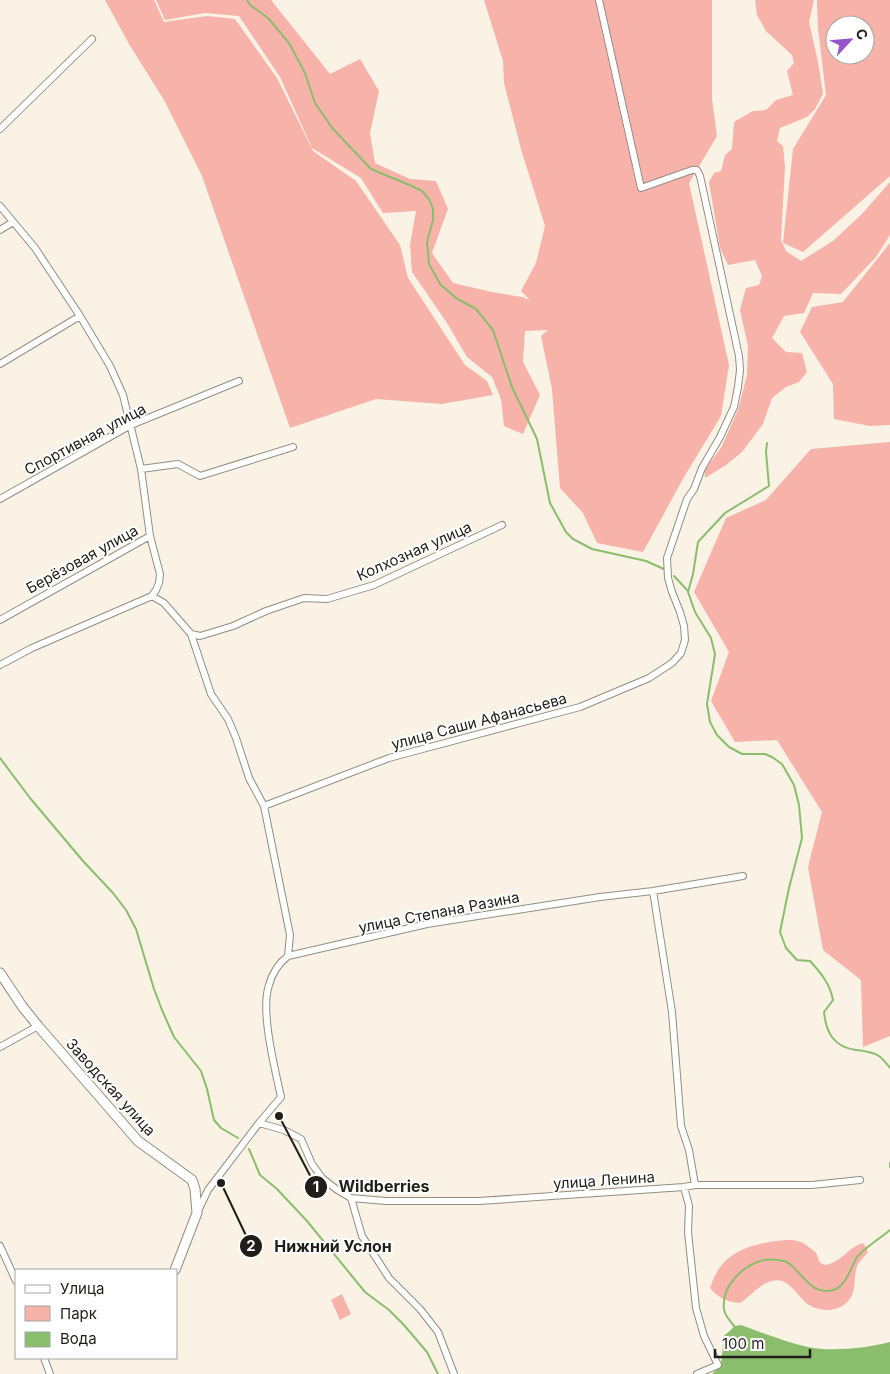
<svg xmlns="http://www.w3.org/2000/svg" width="890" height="1374" viewBox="0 0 890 1374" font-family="Inter,sans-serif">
  <rect width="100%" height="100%" fill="#f9f2e5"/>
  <!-- green -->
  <path fill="#f7b2a9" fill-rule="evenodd" d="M 105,0 L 154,0 L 164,22 L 207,16 L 235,19 L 277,78 L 313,151 L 356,181 L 400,245 L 408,278 L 465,365 L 487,381 L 493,395 L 442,404 L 376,399 L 290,428 L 202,176 L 164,100 L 129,44 Z
    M 156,0 L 271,0 L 330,74 L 360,59 L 379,91 L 370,133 L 375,163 L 410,179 L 436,181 L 448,209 L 432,253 L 453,283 L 492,292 L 522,297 L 530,300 L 521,291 L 536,263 L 545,226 L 521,149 L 504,83 L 503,61 L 484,0 L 712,0 L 712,99 L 717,136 L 689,183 L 729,365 L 721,416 L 684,477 L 643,552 L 597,543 L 583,513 L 560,488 L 552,389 L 541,336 L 548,330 L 525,331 L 523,362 L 540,395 L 523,434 L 504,426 L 501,399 L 492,377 L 467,357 L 447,323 L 412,272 L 410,245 L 416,211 L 383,213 L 361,178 L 312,148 L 280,77 L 239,16 L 205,13 L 165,20 Z
    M 755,0 L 814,0 L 809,22 L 818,62 L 823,94 L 815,109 L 807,117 L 780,128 L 777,141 L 783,146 L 785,166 L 781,240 L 786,251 L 801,261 L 833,241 L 862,214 L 890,182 L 890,235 L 876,257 L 841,294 L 813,293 L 804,313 L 784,316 L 772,338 L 786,352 L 802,353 L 807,372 L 799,382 L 786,387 L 772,398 L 763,424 L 742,452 L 726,465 L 705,478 L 705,469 L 721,448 L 738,410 L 747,375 L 748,346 L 740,310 L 746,288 L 759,285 L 762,276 L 755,260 L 728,265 L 720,248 L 709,182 L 714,173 L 721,171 L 725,155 L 732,149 L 734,122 L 753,111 L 766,110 L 776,100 L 793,95 L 787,71 L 794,63 L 792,55 L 766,31 L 757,15 Z
    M 817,0 L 890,0 L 890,176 L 803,252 L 783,243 L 793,149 L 826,95 L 818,28 ZM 835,25 L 865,25 L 865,55 L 835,55 Z
    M 890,243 L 890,425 L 870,426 L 834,419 L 833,384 L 800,332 L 812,307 L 843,302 Z
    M 890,442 L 890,1036 L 863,1047 L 861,980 L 823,950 L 808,867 L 822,812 L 777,740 L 735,742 L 711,701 L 729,652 L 694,592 L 726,518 L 766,500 L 811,449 Z
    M 787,1240 C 797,1240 802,1241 810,1248 C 812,1250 815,1251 816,1253 C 820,1260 816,1262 826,1265 C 841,1262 849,1247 863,1243 L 866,1247 L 868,1252 C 865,1256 861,1260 858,1264 C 852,1276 859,1293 845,1304 C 842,1307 836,1309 831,1310 C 824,1310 815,1309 809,1305 C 797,1297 789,1276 772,1281 C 759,1284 751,1296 740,1303 C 728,1302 718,1298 710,1288 C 712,1284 713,1278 716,1274 C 729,1248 761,1242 787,1240 Z
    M 342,1294 L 351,1314 L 340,1320 L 331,1300 Z"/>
  <!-- water -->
  <path fill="#8abe6c" d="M 741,1325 C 763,1333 786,1342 808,1347 C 831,1352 868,1348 890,1342 L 890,1374 L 712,1374 L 721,1365 L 724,1336 L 735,1326 Z"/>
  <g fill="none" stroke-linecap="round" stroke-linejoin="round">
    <!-- stream -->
    <path stroke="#8abe6c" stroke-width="2" d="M 247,0 L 250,5 L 268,18 L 289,43 L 305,73 L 315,103 L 333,129 L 371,169 L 412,186 L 422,191 L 429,199 L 433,209 L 433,220 L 427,242 L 429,264 L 440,284 L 456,298 L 476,309 L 493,330 L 512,387 L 537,439 L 550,503 L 566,532 L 573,539 L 592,549 L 646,561 L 666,570
      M 767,443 L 766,452 L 769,486 L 725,513 L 698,542 L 693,574 L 688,592 L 695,612 L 711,638 L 715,654 L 707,704 L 710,722 L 717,735 L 729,747 L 742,754 L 765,754 L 772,757 L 782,764 L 794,785 L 799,805 L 802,838 L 789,888 L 780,932 L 786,948 L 797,960 L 810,961 C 821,973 830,984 833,1000 L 824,1012 C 826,1033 834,1047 856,1050 C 864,1051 873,1052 879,1056 C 883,1059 887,1064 890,1068
      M 674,576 L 688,591
      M 0,758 L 30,798 L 83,861 L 113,893 L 126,910 L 136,929 L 154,989 L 162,1010 L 174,1037 L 201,1071 L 207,1089 L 214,1120 L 221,1128 L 238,1138
      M 249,1149 L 260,1175 L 277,1189 L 307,1221 L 365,1292 L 389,1310 L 403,1324 L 427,1352 L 438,1374
      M 890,1163 L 890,1167
      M 735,1328 C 732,1321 725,1318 724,1309 C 721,1286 743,1265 764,1260 C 770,1259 778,1260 784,1261 C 788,1262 790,1264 793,1267 C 806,1279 813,1295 833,1290 C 846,1287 851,1267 857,1257 C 863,1249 882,1237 890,1230"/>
    <defs>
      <path id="street" d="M 0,129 L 92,39
        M 0,206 L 35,248 L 80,316 L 110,366 L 123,395 L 141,469 L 150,536 L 160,574 L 159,583 L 156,590 L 152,596 L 164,603 L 191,634 L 211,694 L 228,719 L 236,738 L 249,778 L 264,806 L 290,935 L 288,956
        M 0,230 L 13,222
        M 0,364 L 80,316
        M 141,469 L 178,464 L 200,476 L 293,447
        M 0,499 L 131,425 L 239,381
        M 0,620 L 150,536
        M 191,634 L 200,636 L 233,626 L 266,611 L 304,598 L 327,599 L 374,585 L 502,525
        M 0,665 L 32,648 L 152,596
        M 264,806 L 389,758 L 580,707 L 649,678 L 672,663 L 681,653 L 685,640 L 684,626 L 680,612 L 672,592 L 668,578 L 667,558 L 687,499 L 694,489 L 702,468 L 720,437 L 734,407 L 738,387 L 740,370 L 739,356 L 700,176 L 697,170 L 692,170 L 641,188 L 599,0
        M 653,891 L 672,1012 L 681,1126 L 689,1150 L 695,1185
        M 0,1047 L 38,1026
        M 259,1123 L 284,1130 L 301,1139 L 312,1164 L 322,1178 L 336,1189 L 351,1198 L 386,1201 L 479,1201 L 684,1187 L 695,1185 L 812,1185 L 860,1180
        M 684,1187 L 689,1206 L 688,1232 L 696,1308 L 704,1336 L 718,1365 L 697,1374
        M 351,1198 L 362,1236 L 389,1278 L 420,1309 L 438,1332 L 454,1374
        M 198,1211 L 208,1190 L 259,1123 L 281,1097 C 275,1069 260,1011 269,985 C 272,974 279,963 288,956 L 427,924 L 600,897 L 653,891 L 743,876
        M 0,1246 L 16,1281
        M 44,1358 L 50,1374"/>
      <path id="secondary" d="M 0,973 L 22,1006 L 38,1026 L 138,1141 L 192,1180 L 195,1189 L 197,1213 L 175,1270"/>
    </defs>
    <!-- street casing -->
    <use href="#street" stroke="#948d82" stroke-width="8"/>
    <!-- secondary casing -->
    <use href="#secondary" stroke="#948d82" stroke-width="11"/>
    <!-- street -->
    <use href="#street" stroke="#fff" stroke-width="6"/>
    <!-- secondary -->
    <use href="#secondary" stroke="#fff" stroke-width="9"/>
  </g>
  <g text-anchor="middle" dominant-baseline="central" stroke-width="4" stroke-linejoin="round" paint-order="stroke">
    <!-- street labels -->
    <g font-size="15" fill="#211e1a" stroke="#fff">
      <text transform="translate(85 439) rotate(-28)">Спортивная улица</text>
      <text transform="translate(414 551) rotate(-24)">Колхозная улица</text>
      <text transform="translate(82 559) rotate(-29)">Берёзовая улица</text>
      <text transform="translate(479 721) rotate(-15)">улица Саши Афанасьева</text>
      <text transform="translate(439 912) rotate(-11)">улица Степана Разина</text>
      <text transform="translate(111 1087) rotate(48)">Заводская улица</text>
      <text transform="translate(604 1180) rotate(-4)">улица Ленина</text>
    </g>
  </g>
  <!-- callouts -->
  <path fill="none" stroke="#211e1a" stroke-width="2" d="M279 1116L316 1187M221 1183L251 1246"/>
  <g fill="#211e1a" stroke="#fff" stroke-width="2">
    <circle cx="279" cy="1116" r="5"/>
    <circle cx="221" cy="1183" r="5"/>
    <circle cx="316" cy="1187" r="12"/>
    <circle cx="251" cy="1246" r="12"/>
  </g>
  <g font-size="15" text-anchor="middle" font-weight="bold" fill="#fff">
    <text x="316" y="1192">1</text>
    <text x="251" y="1251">2</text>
  </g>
  <g font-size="16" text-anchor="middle" font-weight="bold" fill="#211e1a" stroke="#fff" stroke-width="4" stroke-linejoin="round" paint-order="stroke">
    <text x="384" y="1192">Wildberries</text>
    <text x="333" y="1252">Нижний Услон</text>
  </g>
  <!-- legend -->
  <rect x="15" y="1269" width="162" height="90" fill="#ffffff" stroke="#a6a5a3"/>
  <rect x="25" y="1285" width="25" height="8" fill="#ffffff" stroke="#a6a5a3"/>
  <text x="60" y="1294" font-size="15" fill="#211e1a">Улица</text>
  <rect x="25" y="1306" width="25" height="15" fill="#f7b2a9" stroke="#a6a5a3"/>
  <text x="60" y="1319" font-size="15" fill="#211e1a">Парк</text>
  <rect x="25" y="1332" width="25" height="15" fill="#8abe6c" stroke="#a6a5a3"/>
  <text x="60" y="1344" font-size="15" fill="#211e1a">Вода</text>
  <!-- north arrow -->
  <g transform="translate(850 40) rotate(64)"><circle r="24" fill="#ffffff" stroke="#a6a5a3"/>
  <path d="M0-4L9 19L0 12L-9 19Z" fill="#9555cb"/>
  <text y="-8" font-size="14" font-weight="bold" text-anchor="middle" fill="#211e1a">С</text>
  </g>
  <!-- scale -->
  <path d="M715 1349v8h95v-8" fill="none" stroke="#211e1a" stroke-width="2.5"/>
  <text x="722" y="1349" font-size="15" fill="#211e1a" stroke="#ffffff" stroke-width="4" paint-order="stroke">100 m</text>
</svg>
